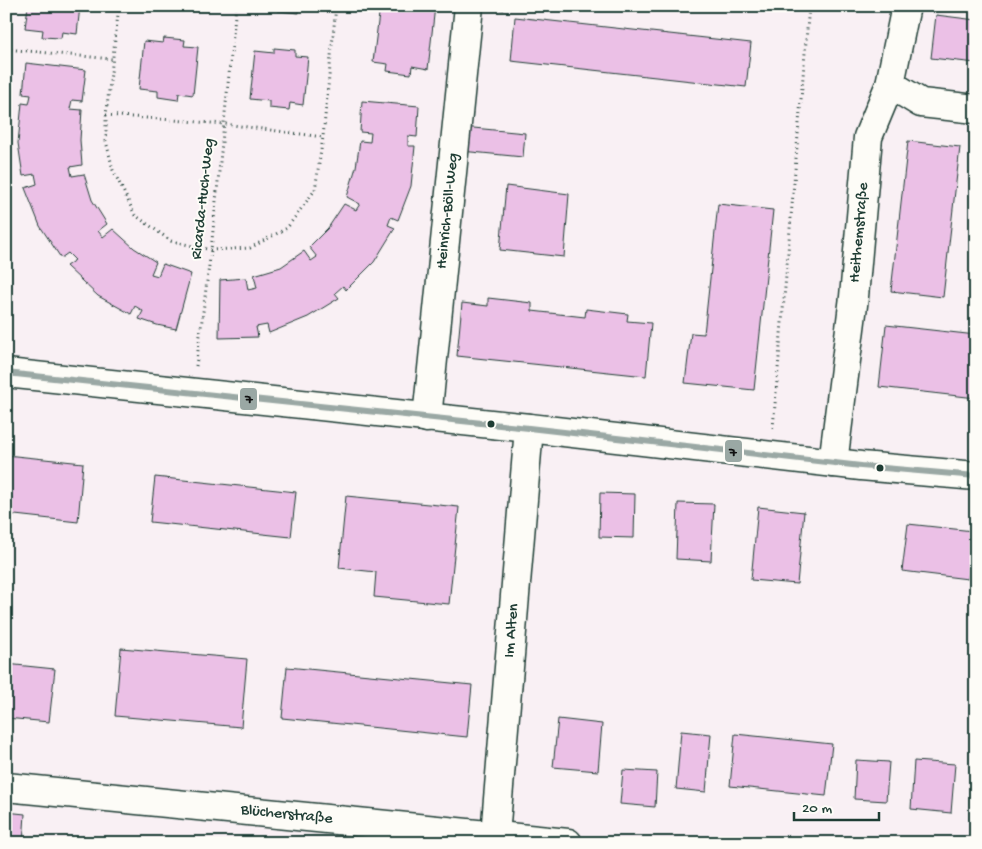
<svg xmlns="http://www.w3.org/2000/svg" width="982" height="849" viewBox="0 0 982 849" font-family="'Gochi Hand',sans-serif">
  <rect width="100%" height="100%" fill="#f9f0f4"/>
  <filter id="ink" filterUnits="userSpaceOnUse"><feTurbulence type="fractalNoise" baseFrequency=".02" numOctaves="2"/><feDisplacementMap in="SourceGraphic" scale="10" xChannelSelector="R" yChannelSelector="G"/><feConvolveMatrix kernelMatrix="1 2 1 2 8 2 1 2 1" color-interpolation-filters="sRGB"/></filter>
  <g filter="url(#ink)">
    <!-- building -->
    <path fill="#ebc0e6" stroke="#1f3d34" d="M 28,6 L 80,6 L 77,34 L 62,32 L 61,38 L 42,37 L 43,30 L 25,28 Z
      M 278,6 L 299,6 L 299,13 L 278,11 Z
      M 380,6 L 435,6 L 428,69 L 412,66 L 411,74 L 387,71 L 388,64 L 373,62 Z
      M 479,6 L 505,6 L 504,10 L 479,8 Z
      M 936,15 L 976,20 L 976,63 L 931,58 Z
      M 515,17 L 751,43 L 746,87 L 511,61 Z
      M 164,38 L 185,40 L 184,46 L 198,47 L 193,95 L 179,93 L 178,100 L 158,97 L 158,91 L 139,89 L 144,41 L 163,43 Z
      M 274,48 L 295,50 L 295,56 L 308,57 L 303,105 L 290,103 L 289,110 L 269,108 L 269,101 L 250,99 L 255,51 L 274,53 Z
      M 26,63 L 86,70 L 82,101 L 72,100 L 70,109 L 82,110 L 80,140 L 82,165 L 70,167 L 72,176 L 84,174 L 92,200 L 107,224 L 98,231 L 103,237 L 113,229 L 134,248 L 156,262 L 151,274 L 158,276 L 163,264 L 191,274 L 176,329 L 157,325 L 139,319 L 143,311 L 135,306 L 131,314 L 98,296 L 66,266 L 75,260 L 68,253 L 61,258 L 40,226 L 25,188 L 37,184 L 35,174 L 23,176 L 18,143 L 22,103 L 29,104 L 31,95 L 23,94 Z
      M 362,101 L 419,106 L 417,137 L 408,136 L 408,146 L 415,146 L 411,186 L 398,220 L 391,217 L 388,225 L 395,228 L 374,262 L 346,290 L 343,286 L 335,293 L 339,298 L 308,317 L 269,333 L 267,325 L 256,327 L 258,337 L 219,338 L 220,280 L 246,278 L 248,290 L 257,288 L 254,275 L 281,267 L 304,251 L 311,261 L 317,257 L 309,247 L 328,228 L 344,204 L 356,210 L 360,204 L 347,197 L 356,167 L 360,141 L 370,142 L 371,133 L 360,132 Z
      M 463,127 L 525,133 L 523,157 L 461,151 Z
      M 908,141 L 960,147 L 943,297 L 891,291 Z
      M 506,186 L 569,194 L 564,257 L 500,250 Z
      M 718,204 L 773,210 L 754,390 L 685,383 L 691,333 L 704,334 Z
      M 488,298 L 532,303 L 532,311 L 585,317 L 586,309 L 628,314 L 627,321 L 651,323 L 646,376 L 457,356 L 462,303 L 488,306 Z
      M 886,325 L 976,335 L 976,398 L 879,387 Z
      M 6,455 L 83,463 L 78,522 L 6,514 Z
      M 155,477 L 296,492 L 291,537 L 150,522 Z
      M 600,493 L 635,494 L 634,538 L 599,537 Z
      M 346,496 L 459,507 L 449,604 L 374,597 L 376,572 L 339,568 Z
      M 678,503 L 714,504 L 711,561 L 676,559 Z
      M 758,507 L 804,512 L 797,584 L 751,580 Z
      M 908,524 L 973,531 L 968,579 L 902,571 Z
      M 121,648 L 247,659 L 241,727 L 115,716 Z
      M 6,664 L 55,669 L 49,722 L 6,718 Z
      M 287,667 L 472,685 L 467,737 L 282,718 Z
      M 558,719 L 602,724 L 598,771 L 553,767 Z
      M 681,731 L 711,734 L 706,792 L 676,789 Z
      M 735,734 L 832,744 L 826,796 L 730,786 Z
      M 856,760 L 889,762 L 886,801 L 854,799 Z
      M 914,761 L 955,764 L 951,813 L 911,809 Z
      M 623,770 L 657,772 L 655,807 L 620,804 Z
      M 6,812 L 25,814 L 23,843 L 6,843 Z"/>
    <g fill="none" stroke-linecap="round" stroke-linejoin="round">
      <defs>
        <g id="minor">
          <path d="M 890,84 L 921,103 L 976,109"/>
          <path d="M 6,373 L 529,428 L 861,466 L 976,476"/>
          <path id="s1" d="M 427,418 L 469,6"/>
          <path id="s2" d="M 833,463 L 854,297 L 868,137 L 890,84 L 906,6"/>
          <path id="s3" d="M 6,787 L 568,843"/>
          <path id="s4" d="M 495,835 L 529,428"/>
        </g>
      </defs>
      <!-- minor casing -->
      <use href="#minor" stroke="#1f3d34" stroke-width="31"/>
      <!-- path -->
      <path stroke="#1f3d34" stroke-width="3" stroke-dasharray="1 4" stroke-linecap="butt" d="M 119,6 L 106,115 L 106,141 L 113,170 L 135,215 L 171,241 L 211,250 L 250,248 L 287,228 L 315,190 L 323,137 L 336,6
        M 6,49 L 112,59
        M 106,115 L 225,124 L 323,137
        M 196,366 L 211,250 L 236,6
        M 773,428 L 809,6"/>
      <!-- minor -->
      <use href="#minor" stroke="#fdfcf7" stroke-width="28"/>
      <defs>
        <path id="bus-1" d="M 6,373 L 529,428 L 861,466 L 976,476"/>
      </defs>
      <!-- bus-1 casing -->
      <use href="#bus-1" stroke="#fdfcf7" stroke-width="10"/>
      <!-- bus-1 -->
      <use href="#bus-1" stroke="#9aa8a4" stroke-width="6"/>
    </g>
  </g>
  <!-- markers -->
  <g fill="#1f3d34" stroke="#fdfcf7" stroke-width="2">
    <circle cx="491" cy="424" r="4.5"/>
    <circle cx="880" cy="468" r="4.5"/>
  </g>
  <g text-anchor="middle" dominant-baseline="central" stroke-width="4" stroke-linejoin="round" paint-order="stroke">
    <!-- street labels -->
    <g font-size="16" fill="#1f3d34" stroke="#fdfcf7">
      <text transform="translate(204 199) rotate(-84)">Ricarda-Huch-Weg</text>
      <text stroke="none"><textPath href="#s1" startOffset="208">Heinrich-Böll-Weg</textPath></text>
      <text stroke="none"><textPath href="#s2" startOffset="232">Heithemstraße</textPath></text>
      <text stroke="none"><textPath href="#s4" startOffset="205">Im Alten</textPath></text>
      <text stroke="none"><textPath href="#s3" startOffset="282">Blücherstraße</textPath></text>
    </g>
  </g>
  <g stroke="#fdfcf7" stroke-width="2">
    <rect x="239" y="387" width="19" height="24" rx="5" fill="#9aa8a4"/>
    <rect x="724" y="439" width="19" height="24" rx="5" fill="#9aa8a4"/>
  </g>
  <g font-size="14" text-anchor="middle" font-weight="bold" fill="#111">
    <text x="249" y="403">7</text>
    <text x="733" y="456">7</text>
  </g>
  <!-- margin -->
  <rect width="982" height="849" fill="none" stroke="#fdfcf7" stroke-width="25"/>
  <rect x="12" y="12" width="957" height="824" fill="none" stroke="#1f3d34" stroke-width="2" filter="url(#ink)"/>
  <!-- scale -->
  <path d="M794 812v8h85v-8" fill="none" stroke="#1f3d34" stroke-width="2.5"/>
  <text x="802" y="812" font-size="15" fill="#1f3d34" stroke="#fdfcf7" stroke-width="4" paint-order="stroke">20 m</text>
</svg>
